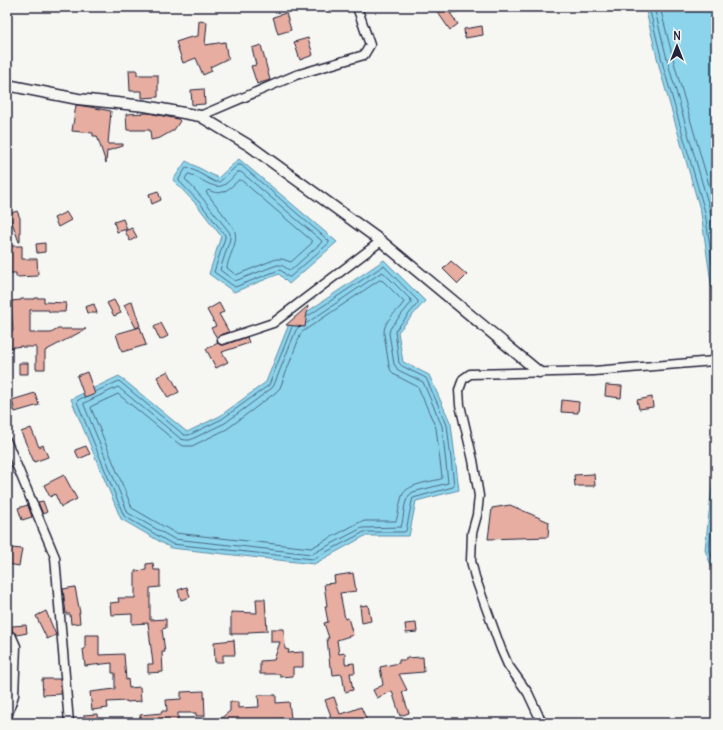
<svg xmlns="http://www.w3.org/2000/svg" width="723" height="730" viewBox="0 0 723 730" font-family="Delius,sans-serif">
  <rect width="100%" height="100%" fill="#f6f6f2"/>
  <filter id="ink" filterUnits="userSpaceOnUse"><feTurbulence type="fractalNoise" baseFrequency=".025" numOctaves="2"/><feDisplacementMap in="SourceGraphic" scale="8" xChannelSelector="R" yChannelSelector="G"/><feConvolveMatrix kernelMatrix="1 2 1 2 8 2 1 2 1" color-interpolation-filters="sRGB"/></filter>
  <g filter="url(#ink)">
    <!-- water -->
    <path fill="#8bd4ec" stroke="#618da5" d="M 645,7 L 716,7 L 716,318 L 701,213 L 660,70 Z
      M 239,159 L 337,242 L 289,284 L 279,274 L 234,292 L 209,274 L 221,236 L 197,205 L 173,180 L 186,161 L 218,178 Z
      M 384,260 L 425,301 L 398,332 L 403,362 L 429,375 L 451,424 L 459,490 L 416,501 L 409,536 L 365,536 L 314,564 L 171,548 L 121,519 L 71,399 L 119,376 L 187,432 L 220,416 L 266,382 L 289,324 Z
      M 716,449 L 716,578 L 705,550 Z"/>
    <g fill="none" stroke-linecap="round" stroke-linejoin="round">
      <!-- shore -->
      <path stroke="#4c6982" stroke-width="1" d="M 649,7 L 664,69 L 705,212 L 716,289
        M 654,7 L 669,67 L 710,210 L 716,252
        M 660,7 L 675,66 L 716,209
        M 238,165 L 241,165 L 329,241 L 329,243 L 290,277 L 288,277 L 282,271 L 279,270 L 235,287 L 214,272 L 225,238 L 225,235 L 200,203 L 179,181 L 179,179 L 186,168 L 188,167 L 215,182 L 219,182 Z
        M 238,172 L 241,172 L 322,241 L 321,243 L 291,270 C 286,270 284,264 277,265 L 235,281 L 220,270 L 230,239 L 230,233 L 204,200 L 186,180 L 185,179 L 188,174 L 190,174 C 197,177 214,189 221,186 C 228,184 233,176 238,172 Z
        M 239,180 L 241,180 L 312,241 L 312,243 L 291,262 L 282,259 L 276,259 L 236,275 L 227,268 C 228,255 241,241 233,227 L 206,192 L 208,190 C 223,197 228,189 239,180 Z
        M 380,280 L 383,281 L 404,302 C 397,313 383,320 384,334 L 389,366 L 391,371 L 395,375 L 418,387 L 436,428 L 442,477 L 441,479 C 430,482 406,484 402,496 C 399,504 399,513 396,521 L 365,521 L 360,522 L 311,548 L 175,533 L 132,508 L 91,408 L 92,406 L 118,394 L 179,444 L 184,446 L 192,446 L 227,429 L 275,393 L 280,388 L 301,333 Z
        M 299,327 L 296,330 L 274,385 L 272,388 L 225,423 L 190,440 L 185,440 L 181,439 L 118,387 L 84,403 L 84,405 L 128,513 L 174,539 L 312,554 L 362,528 L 401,527 C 405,517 402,498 413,492 L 448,483 L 442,426 L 423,382 L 398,370 L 394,364 L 389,333 L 390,329 L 392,326 L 411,303 L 411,300 L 384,273 L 382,272 L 307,323
        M 95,392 L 119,381 L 184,435 L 189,435 L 222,419 L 269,385 L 292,327
        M 84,397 L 78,400 L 77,402 L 124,516 L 172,544 L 313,559 L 364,532 L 404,532 L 406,531 L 412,501 L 413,498 L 453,487 L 454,485 L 447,425 L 426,378 L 402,366 L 399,363 L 395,331 L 418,303 L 418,301 L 384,266 L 383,266 L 308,316
        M 716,486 L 709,549 L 716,567"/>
    </g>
    <!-- building -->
    <path fill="#e6ada0" stroke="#22223b" d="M 434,7 L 463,7 L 463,11 L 450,13 L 458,24 L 450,30 Z
      M 286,13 L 291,30 L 278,34 L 273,17 Z
      M 199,21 L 207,22 L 205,45 L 225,42 L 227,55 L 229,58 L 210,67 L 212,71 L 203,75 L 196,58 L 183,63 L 176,42 L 188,38 L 198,36 Z
      M 482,26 L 483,35 L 465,38 L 464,29 Z
      M 308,38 L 313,55 L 300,60 L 294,42 Z
      M 261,45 L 270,80 L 257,84 L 251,66 L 256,65 L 252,48 Z
      M 129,70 L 137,70 L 137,75 L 158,75 L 158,97 L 142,98 L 142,91 L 130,91 Z
      M 204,89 L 205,104 L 192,105 L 191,90 Z
      M 76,105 L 90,107 L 111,111 L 108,144 L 123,144 L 123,146 L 107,151 L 106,163 L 97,136 L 93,136 L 93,133 L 72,131 Z
      M 148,113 L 178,119 L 180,121 L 174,130 L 160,138 L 151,140 L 150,130 L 127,130 L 126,114 Z
      M 158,191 L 161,200 L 152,204 L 149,194 Z
      M 17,211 L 20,218 L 20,242 L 19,242 L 9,214 Z
      M 66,212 L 71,220 L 58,227 L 54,218 Z
      M 123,219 L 127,229 L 117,232 L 114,222 Z
      M 132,228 L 137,237 L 130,241 L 125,231 Z
      M 45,243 L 45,252 L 37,253 L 36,244 Z
      M 7,246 L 22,246 L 22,259 L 37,259 L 38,276 L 16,277 L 16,273 L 7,273 Z
      M 451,261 L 467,275 L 458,284 L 443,269 Z
      M 35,298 L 44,298 L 44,302 L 66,303 L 65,312 L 49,312 L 49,310 L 30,310 L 30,333 L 51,333 L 58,329 L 86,329 L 45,351 L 45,369 L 36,369 L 36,347 L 22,347 L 22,346 L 7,348 L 7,332 L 13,331 L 11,301 L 21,300 L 21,299 L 35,299 Z
      M 114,300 L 121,313 L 114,316 L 107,303 Z
      M 132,301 L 140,326 L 136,328 L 124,305 Z
      M 219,303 L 224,312 L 219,314 L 229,332 L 220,335 L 217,338 L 211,328 L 216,326 L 207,310 Z
      M 94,304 L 97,313 L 87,313 L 85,307 Z
      M 308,306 L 305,327 L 286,325 Z
      M 161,323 L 168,336 L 160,340 L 154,327 Z
      M 140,327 L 146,345 L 122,352 L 116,334 Z
      M 247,337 L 249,343 L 222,352 L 228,362 L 216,368 L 206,349 L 218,343 L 221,345 L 224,345 Z
      M 19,363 L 28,363 L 28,374 L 19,374 Z
      M 168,371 L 179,392 L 168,398 L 157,377 Z
      M 87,372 L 95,394 L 85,398 L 77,376 Z
      M 606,385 L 622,386 L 621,398 L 605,396 Z
      M 35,393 L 39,405 L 15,412 L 12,400 Z
      M 652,397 L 653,407 L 639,409 L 637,400 Z
      M 562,400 L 579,402 L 578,413 L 561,412 Z
      M 31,428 L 39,447 L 43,445 L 48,457 L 34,462 L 21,432 Z
      M 86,446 L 90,454 L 79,459 L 75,450 Z
      M 594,474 L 595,486 L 575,486 L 574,475 Z
      M 64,475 L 77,499 L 61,507 L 55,494 L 50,497 L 44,485 Z
      M 43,501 L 47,512 L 43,514 L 38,502 Z
      M 28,505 L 32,517 L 22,520 L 18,508 Z
      M 510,505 L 549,522 L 548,537 L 488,539 L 492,508 Z
      M 11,548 L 22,549 L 19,566 L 8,564 Z
      M 153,563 L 154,570 L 160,570 L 160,587 L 150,588 L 150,620 L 166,619 L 166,628 L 162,629 L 165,652 L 162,652 L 163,672 L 148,673 L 148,664 L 153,664 L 148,623 L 132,624 L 132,614 L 111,615 L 110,603 L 119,602 L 118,598 L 135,598 L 135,571 L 146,570 L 146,564 Z
      M 353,573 L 356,591 L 340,593 L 345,619 L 348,618 L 353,635 L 337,640 L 339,654 L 345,653 L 345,664 L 354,663 L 355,673 L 350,673 L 353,690 L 345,692 L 342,674 L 333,675 L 332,667 L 330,667 L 327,638 L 329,638 L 324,623 L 328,622 L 325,606 L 327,606 L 324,584 L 335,583 L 334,576 Z
      M 75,587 L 80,613 L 79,613 L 80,623 L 71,624 L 70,614 L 66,614 L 63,589 Z
      M 187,587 L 190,597 L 181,600 L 178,590 Z
      M 256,599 L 265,599 L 267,631 L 248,632 L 248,634 L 231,634 L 231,612 L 257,613 Z
      M 368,605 L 371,621 L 362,623 L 360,606 Z
      M 46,611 L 56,635 L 47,639 L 36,616 Z
      M 416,623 L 417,632 L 406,633 L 405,624 Z
      M 26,625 L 27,633 L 17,635 L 12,631 L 12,626 Z
      M 271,629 L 284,629 L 285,649 L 289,650 L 288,653 L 303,652 L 303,667 L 293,667 L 293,676 L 280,677 L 280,674 L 260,674 L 260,661 L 274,660 L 280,642 L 271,642 Z
      M 85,635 L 99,635 L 99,655 L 124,654 L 126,680 L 128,679 L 129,688 L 140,687 L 141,701 L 127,702 L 127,701 L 107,702 L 108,708 L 92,710 L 90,692 L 115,689 L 115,673 L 112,673 L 112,663 L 85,666 L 83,649 L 85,649 Z
      M 234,640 L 235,655 L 223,655 L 223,662 L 215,662 L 214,642 Z
      M 423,657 L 424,672 L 399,674 L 407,690 L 402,692 L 409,713 L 400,716 L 392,691 L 377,698 L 373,690 L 383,685 L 380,667 L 399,663 L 399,660 L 406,660 L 406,658 Z
      M 42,679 L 60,679 L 61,694 L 43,695 Z
      M 204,691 L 205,716 L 196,716 L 196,713 L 178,713 L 178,723 L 141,723 L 140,715 L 162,713 L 161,711 L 167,711 L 166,700 L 181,699 L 181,692 Z
      M 258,695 L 276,695 L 276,703 L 289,702 L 291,718 L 259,721 L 259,723 L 215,723 L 230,711 L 230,702 L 238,702 L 238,708 L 259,707 Z
      M 334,697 L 340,714 L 348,712 L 361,707 L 368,723 L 330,723 L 329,716 L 331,716 L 325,700 Z
      M 97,714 L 98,723 L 84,723 L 84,715 Z"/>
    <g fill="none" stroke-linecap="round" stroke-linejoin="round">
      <defs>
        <path id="minor" d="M 200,116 L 296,75 L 364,55 L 370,45 L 357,7
          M 222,340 L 273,323 L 381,241
          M 7,442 L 55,557 L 69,723
          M 7,634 L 12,637 L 16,646 L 14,695 L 7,717
          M 542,723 L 528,693 L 508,665 L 501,649 L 475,577 L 471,561 L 472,533 L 477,515 L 479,496 L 473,460 L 460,405 L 459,390 L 463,379 L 470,374 L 594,371 L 714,361"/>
        <path id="tertiary" d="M 7,85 L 78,99 L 145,106 L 200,116 L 250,146 L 381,241 L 539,372"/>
      </defs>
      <!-- minor casing -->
      <use href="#minor" stroke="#22223b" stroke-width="11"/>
      <!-- tertiary casing -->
      <use href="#tertiary" stroke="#22223b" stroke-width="13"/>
      <!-- minor -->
      <use href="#minor" stroke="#f6f6f2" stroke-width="8"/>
      <!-- tertiary -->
      <use href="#tertiary" stroke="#f6f6f2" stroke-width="10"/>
    </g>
  </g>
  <!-- margin -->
  <rect width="723" height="730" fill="none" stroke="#f6f6f2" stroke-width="24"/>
  <rect x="12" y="12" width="699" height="706" fill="none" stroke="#22223b" stroke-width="1.5" filter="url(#ink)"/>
  <!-- north arrow -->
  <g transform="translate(677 46)" stroke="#f6f6f2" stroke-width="3" paint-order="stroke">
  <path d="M0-3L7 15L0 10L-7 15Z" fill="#22223b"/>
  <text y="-6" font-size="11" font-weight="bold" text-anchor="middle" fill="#22223b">N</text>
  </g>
</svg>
